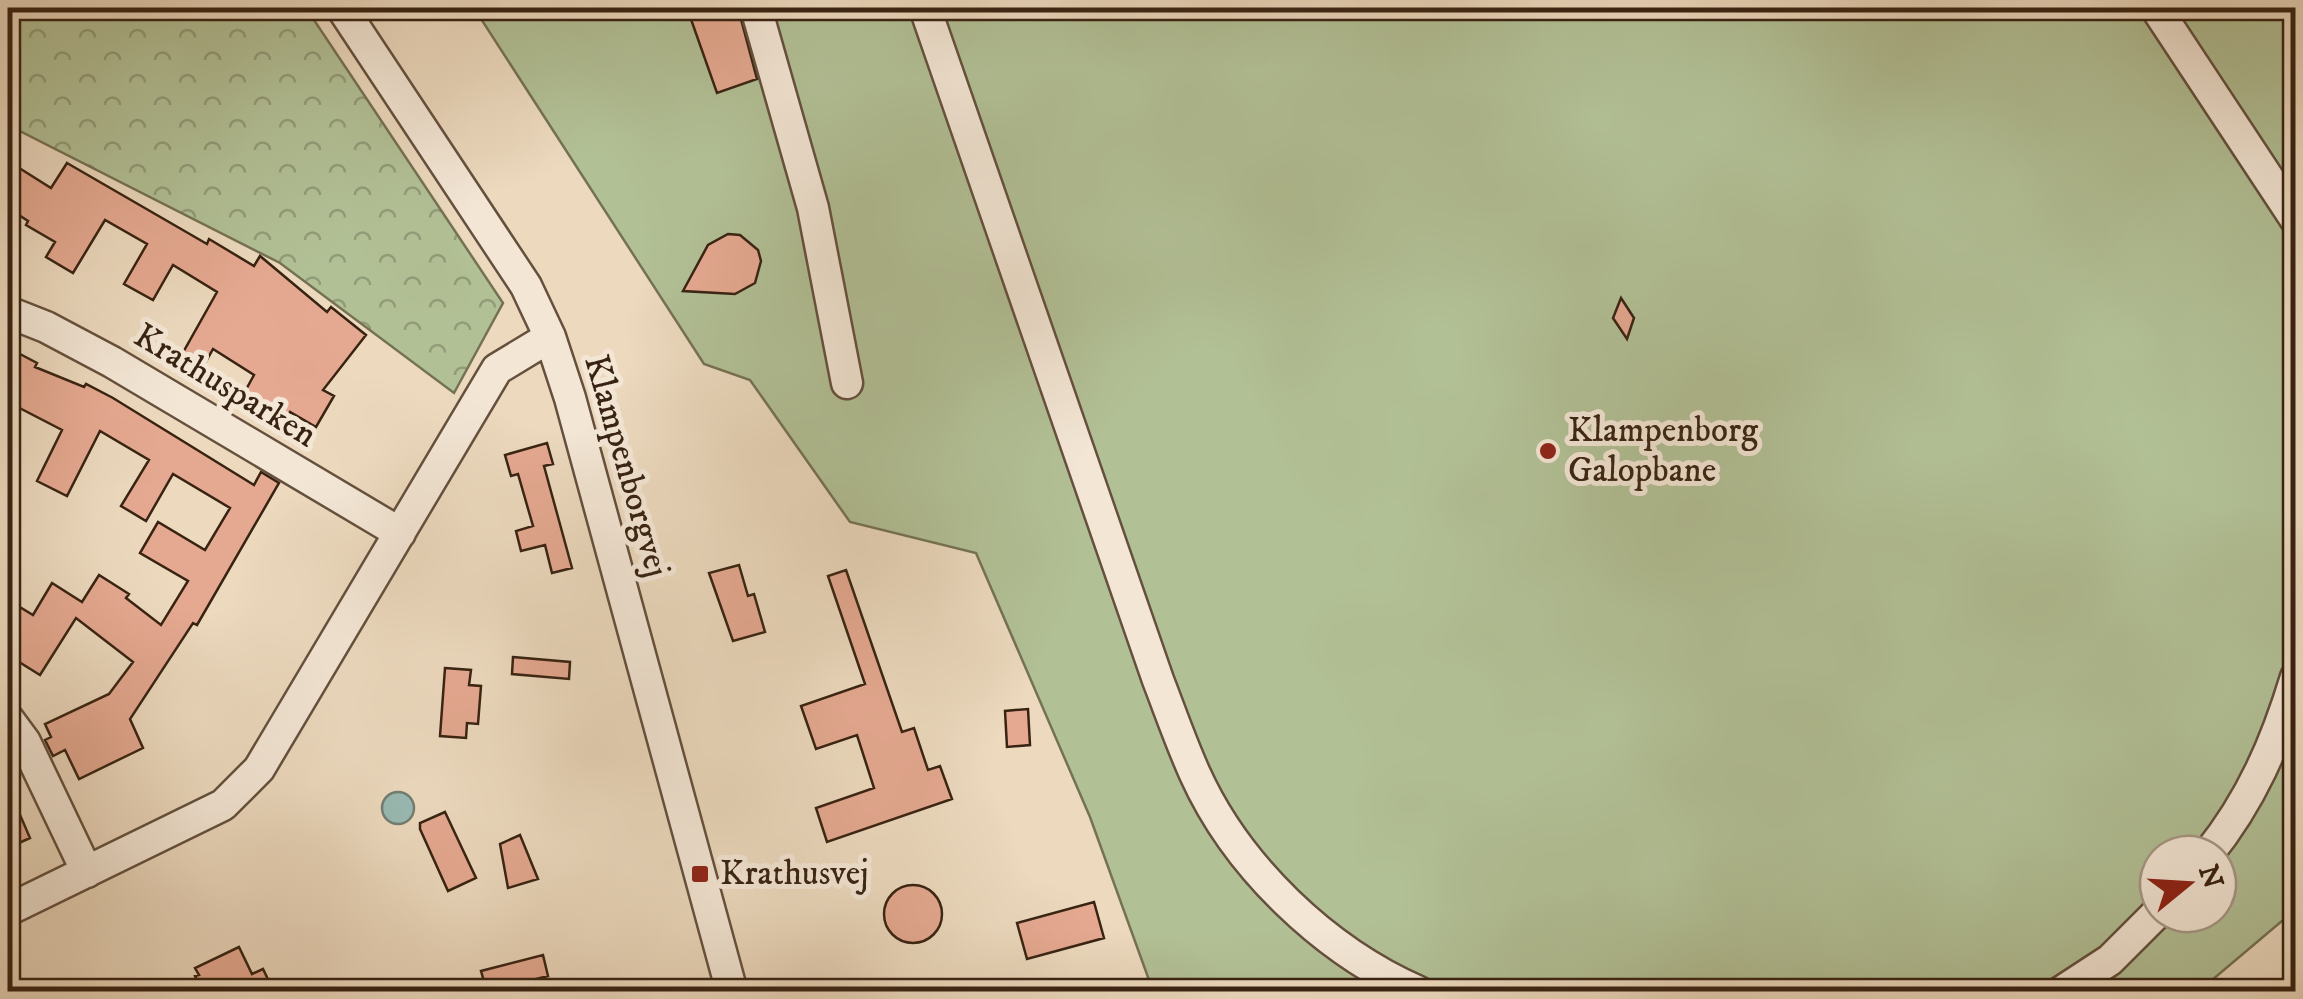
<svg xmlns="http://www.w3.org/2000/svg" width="2303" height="999" viewBox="0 0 2303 999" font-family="'IM FELL DW Pica',serif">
  <defs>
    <pattern id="forest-crowns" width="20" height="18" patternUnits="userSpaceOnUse" patternTransform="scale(2.5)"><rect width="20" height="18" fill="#b2c096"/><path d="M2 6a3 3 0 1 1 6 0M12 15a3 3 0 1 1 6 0" fill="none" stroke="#929c79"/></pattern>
  </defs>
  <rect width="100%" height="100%" fill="#ecd9be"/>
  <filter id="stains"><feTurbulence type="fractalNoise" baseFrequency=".002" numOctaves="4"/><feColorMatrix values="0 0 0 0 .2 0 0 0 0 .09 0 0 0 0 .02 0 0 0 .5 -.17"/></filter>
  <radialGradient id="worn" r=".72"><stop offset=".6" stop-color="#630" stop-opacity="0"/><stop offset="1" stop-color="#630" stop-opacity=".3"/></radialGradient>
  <!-- forest -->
  <path fill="url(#forest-crowns)" stroke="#757254" stroke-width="2.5" d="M 8,8 L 306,8 L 503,303 L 454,393 L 280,263 L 8,125 Z"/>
  <!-- park -->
  <path fill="#b2c096" stroke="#757254" stroke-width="2.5" fill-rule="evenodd" d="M 474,8 L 2295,8 L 2295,910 L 2199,991 L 1153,991 L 1090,817 L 976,553 L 850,522 L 750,380 L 704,364 ZM 2158,854 L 2218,854 L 2218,914 L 2158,914 Z"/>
  <!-- water -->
  <path fill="#99bab3" stroke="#727e73" stroke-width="2.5" d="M382 808a16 16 0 1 1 32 0a16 16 0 1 1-32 0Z"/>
  <!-- building -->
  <path fill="#e5a991" stroke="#382312" stroke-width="2.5" d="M 687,8 L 738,8 L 757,79 L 717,93 Z
    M 67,163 L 207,244 L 209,239 L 254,266 L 260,256 L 327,312 L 331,307 L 366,335 L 323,390 L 334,396 L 316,427 L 290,412 L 285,420 L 243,395 L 254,375 L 213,349 L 198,376 L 176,365 L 217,292 L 173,265 L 153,300 L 124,284 L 147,244 L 105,220 L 73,273 L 46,257 L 55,242 L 26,225 L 28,221 L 8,208 L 8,180 L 16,166 L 51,188 Z
    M 728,234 L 740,235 L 758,250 L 761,261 L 755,283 L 735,294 L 683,291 L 708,245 Z
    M 1621,298 L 1634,318 L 1627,339 L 1613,318 Z
    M 20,354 L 37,363 L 35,367 L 84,387 L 86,384 L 113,398 L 254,485 L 261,472 L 279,483 L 197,625 L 193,623 L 130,719 L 143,748 L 79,779 L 65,750 L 53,756 L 45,740 L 51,737 L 45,724 L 109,694 L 133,662 L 76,618 L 40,675 L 8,655 L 14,644 L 8,640 L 8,622 L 18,606 L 33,615 L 52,583 L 82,602 L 99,575 L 129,594 L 126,598 L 161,625 L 188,581 L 140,553 L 158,522 L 205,550 L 230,508 L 173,474 L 146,521 L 121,506 L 149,460 L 100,431 L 67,496 L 37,481 L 62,430 L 8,402 L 8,379 Z
    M 547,443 L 553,464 L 544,466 L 572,568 L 552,573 L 545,545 L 521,551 L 516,531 L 533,526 L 518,474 L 511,476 L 505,455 Z
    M 739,565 L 748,596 L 754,594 L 765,632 L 733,641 L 709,573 Z
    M 846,570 L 902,732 L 914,728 L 928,770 L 940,766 L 952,799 L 827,842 L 816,808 L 874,788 L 857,735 L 816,749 L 801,706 L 865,684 L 828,576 Z
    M 513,657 L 570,662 L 569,679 L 512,674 Z
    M 445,668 L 471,670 L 469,685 L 481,686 L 478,724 L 467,723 L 466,738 L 440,736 Z
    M 1028,709 L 1030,745 L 1007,747 L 1005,711 Z
    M 8,787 L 30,838 L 8,848 Z
    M 445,812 L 476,878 L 448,891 L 420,829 L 420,823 Z
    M 520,835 L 538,879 L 508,888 L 500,844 Z
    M884 914a29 29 0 1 1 58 0a29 29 0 1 1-58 0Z
    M 1094,902 L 1104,938 L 1027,959 L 1017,923 Z
    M 239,947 L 252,974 L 263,969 L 274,992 L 202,992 L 195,976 L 199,975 L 195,968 Z
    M 543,955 L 548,976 L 508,986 L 510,992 L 487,992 L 481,971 Z"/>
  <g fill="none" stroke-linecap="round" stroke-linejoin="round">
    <defs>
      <path id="minor" d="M 342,8 L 526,286 L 550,337 L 570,398 L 732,992
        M 756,8 L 813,208 L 847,383
        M 925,8 L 1158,680 C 1170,711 1181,743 1195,774 C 1237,867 1325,951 1419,992
        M 2156,8 L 2296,220
        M 8,312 L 46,327 L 112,362 L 400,533
        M 8,719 L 25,742 L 87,872
        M 2208,854 C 2251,801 2276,743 2296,677
        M 8,910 L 223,805 L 259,769 L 497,369 L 550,337
        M 2061,992 L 2110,960 L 2158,912"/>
    </defs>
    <!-- minor casing -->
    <use href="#minor" stroke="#65503d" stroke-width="35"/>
    <!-- minor -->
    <use href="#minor" stroke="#f3e6d5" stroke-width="30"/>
  </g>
  <!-- markers -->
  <g fill="#8f2418" stroke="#f3e6d5" stroke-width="4">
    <circle cx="1548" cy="451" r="10"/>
    <rect x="690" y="864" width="20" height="20" rx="5"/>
  </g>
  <g text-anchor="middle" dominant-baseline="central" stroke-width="10" stroke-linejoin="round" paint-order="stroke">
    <!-- street labels -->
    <g font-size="35" fill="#382312" stroke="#f3e6d5">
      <text transform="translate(225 386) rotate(31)">Krathusparken</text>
      <text transform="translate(626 466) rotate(74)">Klampenborgvej</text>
    </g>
    <!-- poi labels -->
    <g font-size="35" fill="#382312" stroke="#f3e6d5" text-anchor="start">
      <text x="1568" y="431">Klampenborg<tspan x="1568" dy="40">Galopbane</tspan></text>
      <text x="720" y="874">Krathusvej</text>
    </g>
  </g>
  <!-- margin -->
  <rect width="2303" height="999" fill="none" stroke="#ecd9be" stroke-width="40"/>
  <rect x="10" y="10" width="2283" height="979" fill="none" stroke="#382312" stroke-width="5"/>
  <rect x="20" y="20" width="2263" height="959" fill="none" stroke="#382312" stroke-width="2.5"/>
  <!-- north arrow -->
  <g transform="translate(2188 884) rotate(72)"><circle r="48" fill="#f3e6d5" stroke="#a89887" stroke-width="2.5"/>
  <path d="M0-8L18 38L0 25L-18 38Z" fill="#8f2418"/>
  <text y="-15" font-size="28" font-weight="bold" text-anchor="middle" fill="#382312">N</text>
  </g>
  <rect width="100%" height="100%" filter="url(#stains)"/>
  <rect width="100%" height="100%" fill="url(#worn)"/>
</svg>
